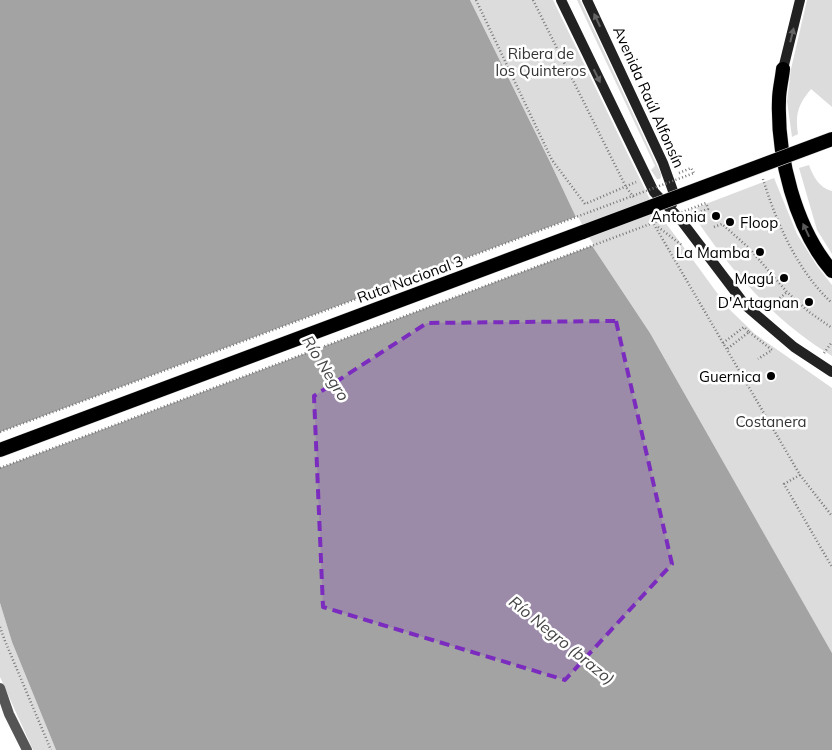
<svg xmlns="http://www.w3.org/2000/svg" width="832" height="750" viewBox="0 0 832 750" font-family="Mulish,sans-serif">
  <rect width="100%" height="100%" fill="#fff"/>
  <!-- green -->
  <path fill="#dcdcdc" d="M 470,0 L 553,0 L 653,206 L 685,249 L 728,308 L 755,334 L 832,388 L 832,653 L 650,333 L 583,232 L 551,164 Z
    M 577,0 L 580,0 L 661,174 L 661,177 L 660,179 L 657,179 L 651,170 L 655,166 Z
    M 807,0 L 832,0 L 832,107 L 811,89 C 798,105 795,114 798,134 L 792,137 L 787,101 L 791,69 Z
    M 809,165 C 813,176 819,188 832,191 L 832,254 L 817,230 L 799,168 Z
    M 774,178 L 797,234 L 817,266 L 832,285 L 832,356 C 821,349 810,342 800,334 C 756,300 720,256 690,210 Z
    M 0,603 L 12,642 L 56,750 L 33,750 L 0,677 Z"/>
  <!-- water -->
  <path fill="#a3a3a3" d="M 0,0 L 470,0 L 551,164 L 583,232 L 650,333 L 832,653 L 832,750 L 56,750 L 12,642 L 0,603 Z"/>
  <!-- pier -->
  <path fill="#fff" d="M 578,216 L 585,231 L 594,245 L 0,468 L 0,432 Z"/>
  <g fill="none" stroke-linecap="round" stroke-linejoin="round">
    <defs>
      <path id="trunk" d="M 783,69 C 782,79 779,90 779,100 C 777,156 795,228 832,271
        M 0,450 L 583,232"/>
    </defs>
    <!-- trunk casing -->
    <use href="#trunk" stroke="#dbdbdb" stroke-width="15"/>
    <!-- path -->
    <path stroke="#777" stroke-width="2.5" stroke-dasharray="1 2.5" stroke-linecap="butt" d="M 476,0 L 552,160 L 585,204 L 636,182
      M 533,0 L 626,187 L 635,199
      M 679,173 L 691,168 L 694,173
      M 763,179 C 776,222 798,272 832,303
      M 691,215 L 708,209 L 706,203
      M 652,221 L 800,475 L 832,516
      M 658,227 L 683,246
      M 714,227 L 722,224 L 749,248 L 787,292 L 809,312 L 832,328
      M 769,307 L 787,292
      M 749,332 L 772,350 L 758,359
      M 723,343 L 744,327 L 749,332 L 727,349
      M 824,353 L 832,342
      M 800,475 L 784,484 L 832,567
      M 0,627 L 5,641 L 51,750"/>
    <!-- tertiary -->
    <path stroke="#555" stroke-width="10" d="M 0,688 L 9,714 L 27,750"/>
    <!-- secondary -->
    <path stroke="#222" stroke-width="10" d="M 561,0 L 654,192 L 680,219 L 746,306 L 794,347 L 832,372
      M 587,0 L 663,163 L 673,191 L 672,204
      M 783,69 L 800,0"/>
    <!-- trunk -->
    <use href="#trunk" stroke="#000" stroke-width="14"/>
    <defs>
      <path id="trunk-bridge" d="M 583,232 L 832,139"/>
    </defs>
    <!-- trunk-bridge casing -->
    <use href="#trunk-bridge" stroke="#dbdbdb" stroke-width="15" stroke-linecap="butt"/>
    <!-- path-bridge -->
    <path stroke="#777" stroke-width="2.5" stroke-dasharray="1 2.5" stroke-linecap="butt" d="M 0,432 L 694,173
      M 0,468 L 706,203"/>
    <!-- trunk-bridge -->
    <use href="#trunk-bridge" stroke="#000" stroke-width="14"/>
  </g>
  <!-- one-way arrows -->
  <defs><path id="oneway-solid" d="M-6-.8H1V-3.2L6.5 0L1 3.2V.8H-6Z" transform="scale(1.25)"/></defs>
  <g fill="#646464">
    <use href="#oneway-solid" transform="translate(597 20) rotate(-115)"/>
    <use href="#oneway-solid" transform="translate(792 35) rotate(-76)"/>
    <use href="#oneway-solid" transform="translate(597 76) rotate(64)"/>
  </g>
  <use fill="#595959" href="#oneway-solid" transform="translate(806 230) rotate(-115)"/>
  <!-- marked area -->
  <path fill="#7b2cbf" fill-opacity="0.2" stroke="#7b2cbf" stroke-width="4" stroke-dasharray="10 6" stroke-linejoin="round" d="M 616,321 L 672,564 L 565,680 L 323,607 L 314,396 L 427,323 Z"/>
  <!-- markers -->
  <g fill="#000" stroke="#fff" stroke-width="2">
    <circle cx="716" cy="216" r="5"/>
    <circle cx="730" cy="222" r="5"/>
    <circle cx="760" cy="252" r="5"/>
    <circle cx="784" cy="278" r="5"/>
    <circle cx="809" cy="302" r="5"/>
    <circle cx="771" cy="376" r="5"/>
  </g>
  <g text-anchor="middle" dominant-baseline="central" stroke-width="5" stroke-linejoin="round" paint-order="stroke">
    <!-- park labels -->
    <g font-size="15" fill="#333" stroke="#fff">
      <text x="541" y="53">Ribera de<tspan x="541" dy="17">los Quinteros</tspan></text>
      <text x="771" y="421">Costanera</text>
    </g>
    <!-- street labels -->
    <g font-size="15" fill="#000" stroke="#fff">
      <text transform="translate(649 97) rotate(66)">Avenida Raúl Alfonsín</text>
      <text transform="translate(410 279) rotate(-20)">Ruta Nacional 3</text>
    </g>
    <!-- poi labels -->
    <g font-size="15" fill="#000" stroke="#fff" text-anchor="end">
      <text x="706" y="216">Antonia</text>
      <text x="740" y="222" text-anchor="start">Floop</text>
      <text x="750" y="252">La Mamba</text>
      <text x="774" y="278">Magú</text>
      <text x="799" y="302">D'Artagnan</text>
      <text x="761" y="376">Guernica</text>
    </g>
    <!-- water labels -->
    <g font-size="16" font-style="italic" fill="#444" stroke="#fff">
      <text transform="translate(326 368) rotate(58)">Río Negro</text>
      <text transform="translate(562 640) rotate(39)">Río Negro (brazo)</text>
    </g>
  </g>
</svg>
